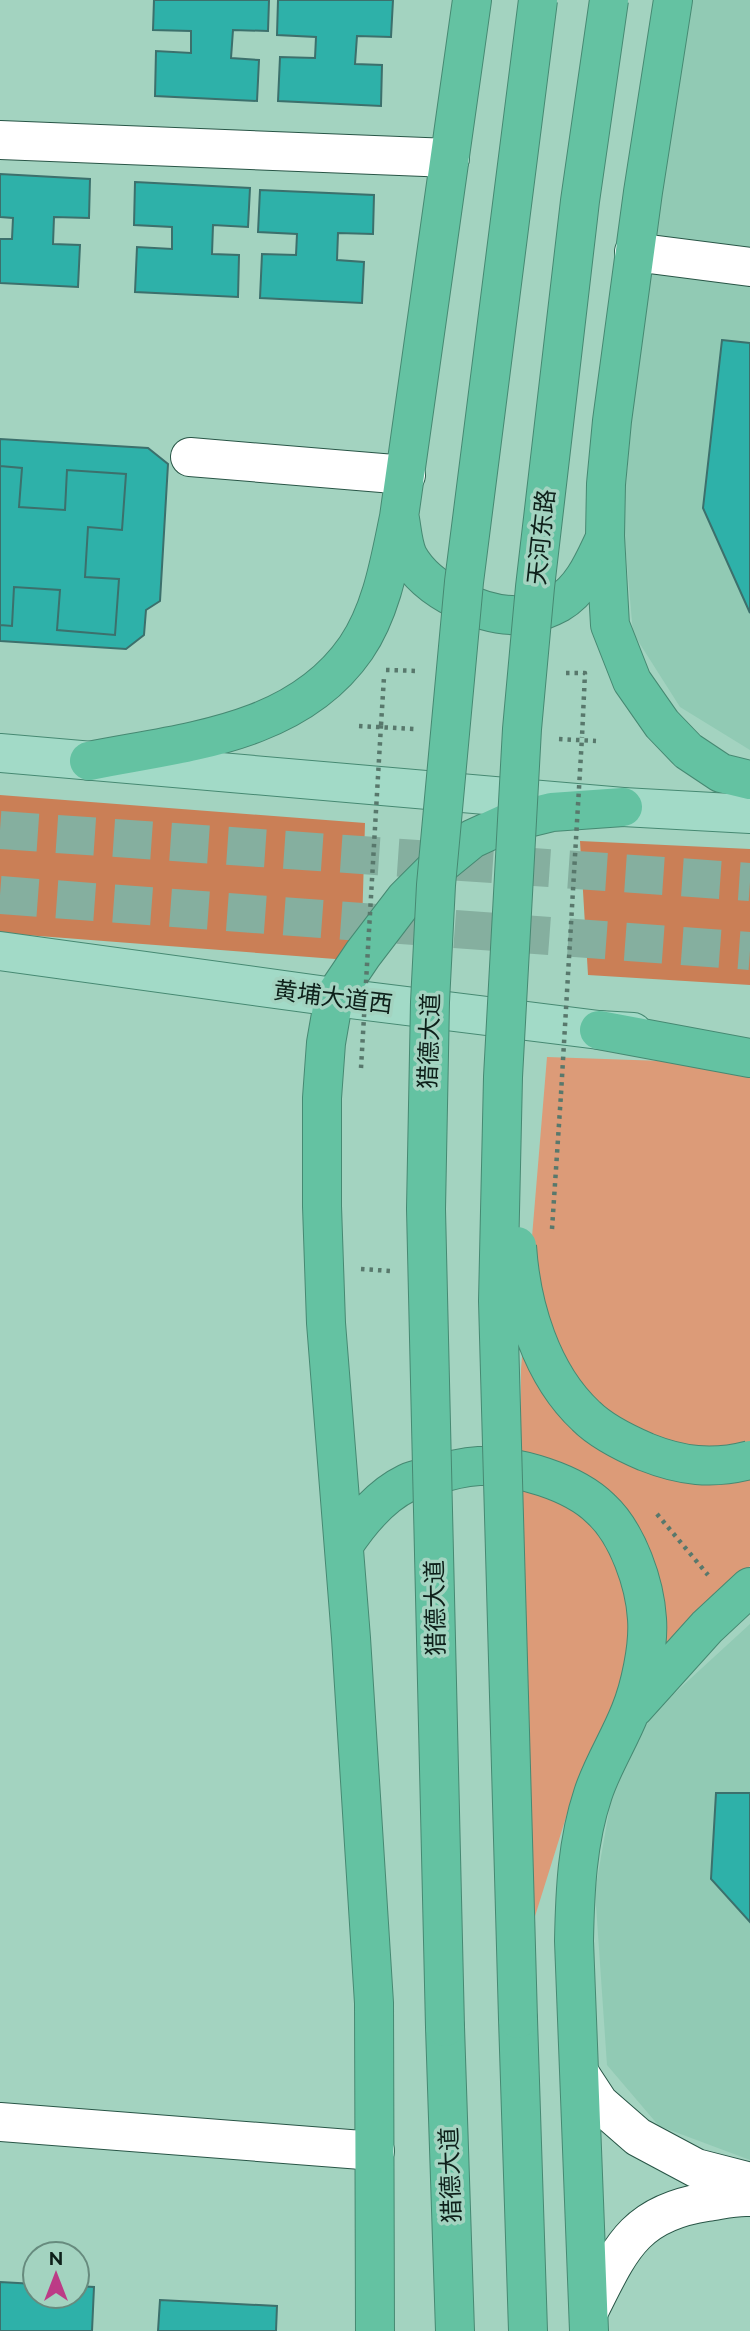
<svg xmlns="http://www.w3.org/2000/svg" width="750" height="2331" viewBox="0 0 750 2331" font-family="Raleway,'Noto Sans SC',sans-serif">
  <rect width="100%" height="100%" fill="#a3d3c0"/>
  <!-- built -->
  <path fill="#91cab4" d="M 692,0 L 750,0 L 750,750 L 680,707 L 633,633 L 623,520 L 638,342 Z
    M 750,1624 L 750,2160 L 659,2126 L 607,2065 L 595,1891 L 612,1794 L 641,1724 Z"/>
  <!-- green -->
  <path fill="#dc9b78" d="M 547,1057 L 750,1064 L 750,1566 L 692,1620 L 617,1708 L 578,1779 L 531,1929 L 520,1497 L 521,1369 Z"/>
  <!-- forest -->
  <path fill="#ca7f56" d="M 0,795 L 365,823 L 361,961 L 0,933 Z
    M 580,841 L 750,849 L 750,985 L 588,975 Z"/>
  <!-- building -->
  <path fill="#2eb1a9" stroke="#3c706c" stroke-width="2" d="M 154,0 L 269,0 L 268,31 L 233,30 L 231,58 L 259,60 L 257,101 L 155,96 L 156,51 L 191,53 L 191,31 L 153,30 Z
    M 278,0 L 393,0 L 391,37 L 357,36 L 355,64 L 382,65 L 381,106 L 278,101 L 280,57 L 315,58 L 316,37 L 277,35 Z
    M 0,174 L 90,179 L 89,218 L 54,217 L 53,244 L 80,245 L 78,287 L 0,283 L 0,239 L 12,239 L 13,218 L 0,217 Z
    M 135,182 L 250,188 L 248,227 L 213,225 L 212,254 L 239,255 L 238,297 L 135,292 L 137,247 L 172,249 L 172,227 L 134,225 Z
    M 260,190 L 374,195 L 373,234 L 338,233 L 337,260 L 364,262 L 362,303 L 260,298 L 262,254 L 296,255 L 297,234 L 258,232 Z
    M 722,340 L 750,343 L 750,613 L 703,508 Z
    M 0,439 L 148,448 L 168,464 L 160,601 L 146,610 L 144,635 L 126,649 L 0,641 Z
    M 0,466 L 22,468 L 19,507 L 65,510 L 67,470 L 126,474 L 122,530 L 88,527 L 85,577 L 119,579 L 115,635 L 57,630 L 60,590 L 14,587 L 12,626 L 0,625 Z
    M 716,1793 L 750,1793 L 750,1922 L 711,1879 Z
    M 0,2282 L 35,2284 L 35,2296 L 77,2296 L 77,2286 L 94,2287 L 92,2331 L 0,2331 Z
    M 160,2300 L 277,2306 L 276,2331 L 158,2331 Z"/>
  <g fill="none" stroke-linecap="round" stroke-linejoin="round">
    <!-- major-tunnel -->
    <path stroke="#85af9f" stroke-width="38" stroke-dasharray="38 19" stroke-linecap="butt" d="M 0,830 L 750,882
      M 0,895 L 750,951"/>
    <defs>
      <path id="minor" d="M 0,140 L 450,158
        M 634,252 L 750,267
        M 190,457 L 406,475
        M 580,2074 L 599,2103 L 638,2137 L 696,2168 L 750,2182
        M 0,2122 L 375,2151
        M 589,2311 C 620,2250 633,2213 707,2202 C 721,2200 735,2196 750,2197"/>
      <path id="major" d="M 0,753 L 623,807 L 750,814
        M 0,951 L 334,997 L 599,1030 L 633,1032"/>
      <path id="highway" d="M 673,0 L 643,192 L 612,421 L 606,484 L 605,536 L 610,625 L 632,681 L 662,724 L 688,751 L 721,773 L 750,780
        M 400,519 C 402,530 403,545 408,556 C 427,591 484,618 523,615 C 533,615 550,608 559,603 C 583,589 594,561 605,538
        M 89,761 C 184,742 296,735 356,648 C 382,610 390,560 399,517 L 472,0
        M 599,1030 L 750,1058
        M 344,1545 C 360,1521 380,1496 407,1483 C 415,1479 425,1478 433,1476 C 447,1471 464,1467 479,1466 C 517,1465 574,1482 601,1509 C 628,1534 645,1584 647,1619 C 649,1646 640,1688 630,1712 C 619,1740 602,1766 593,1794 C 577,1842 575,1891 574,1941 L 589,2331
        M 634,1708 L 707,1627 L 750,1587
        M 518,2019 L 528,2331
        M 445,2027 L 455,2331
        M 375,2331 L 374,2003 L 351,1638 L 326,1323 L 322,1206 L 322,1098 L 326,1043 L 334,997 L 363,954 L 405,899 L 434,870 L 472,839 L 507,823 L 552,812 L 623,807"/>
    </defs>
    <!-- minor casing -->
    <use href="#minor" stroke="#285546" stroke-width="40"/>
    <!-- major casing -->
    <use href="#major" stroke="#468972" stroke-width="40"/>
    <!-- highway casing -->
    <use href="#highway" stroke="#468972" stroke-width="40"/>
    <!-- path -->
    <path stroke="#58786c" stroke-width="4.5" stroke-dasharray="3.5 5" stroke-linecap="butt" d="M 386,670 L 419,671
      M 566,673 L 585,673 L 582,737
      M 381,725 L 384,677
      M 359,726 L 414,729
      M 559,739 L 596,741
      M 552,1229 L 561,1094
      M 361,1269 L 391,1271
      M 657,1514 L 708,1575"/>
    <!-- minor -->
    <use href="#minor" stroke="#fff" stroke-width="38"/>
    <!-- major -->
    <use href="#major" stroke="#a2dac7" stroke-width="38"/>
    <!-- highway -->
    <use href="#highway" stroke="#64c2a2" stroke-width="38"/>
    <defs>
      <path id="highway-bridge" d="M 517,1246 C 521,1306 541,1374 586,1416 C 602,1432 625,1443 646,1452 C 681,1466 712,1470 750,1460
        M 518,2019 L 498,1301 L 503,1077 L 522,729 L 535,587 L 580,201 L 609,0
        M 445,2027 L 426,1209 L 430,1002 L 436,885 L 464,582 L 538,0"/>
    </defs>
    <!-- highway-bridge casing -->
    <use href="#highway-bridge" stroke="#468972" stroke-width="40" stroke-linecap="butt"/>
    <!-- path-bridge -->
    <path stroke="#58786c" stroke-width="4.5" stroke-dasharray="3.5 5" stroke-linecap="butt" d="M 361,1068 L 381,725
      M 561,1094 L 582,737"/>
    <!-- highway-bridge -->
    <use href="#highway-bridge" stroke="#64c2a2" stroke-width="38"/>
  </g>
  <g text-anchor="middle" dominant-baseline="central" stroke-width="7" stroke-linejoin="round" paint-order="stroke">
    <!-- street labels -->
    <g font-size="24" fill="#0e201a" stroke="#a3d3c0">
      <text transform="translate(541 537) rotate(-84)">天河东路</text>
      <text transform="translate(333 997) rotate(7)">黄埔大道西</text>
      <text transform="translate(429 1041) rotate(-88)">猎德大道</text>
      <text transform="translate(435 1608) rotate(-91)">猎德大道</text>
      <text transform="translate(450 2175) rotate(-92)">猎德大道</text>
    </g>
  </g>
  <!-- north arrow -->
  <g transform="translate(56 2275)"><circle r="33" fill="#a3d3c0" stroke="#678b7e" stroke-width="2"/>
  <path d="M0-5L12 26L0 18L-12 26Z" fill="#bc3b86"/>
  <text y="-10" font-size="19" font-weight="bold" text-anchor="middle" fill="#0e201a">N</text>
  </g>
</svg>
